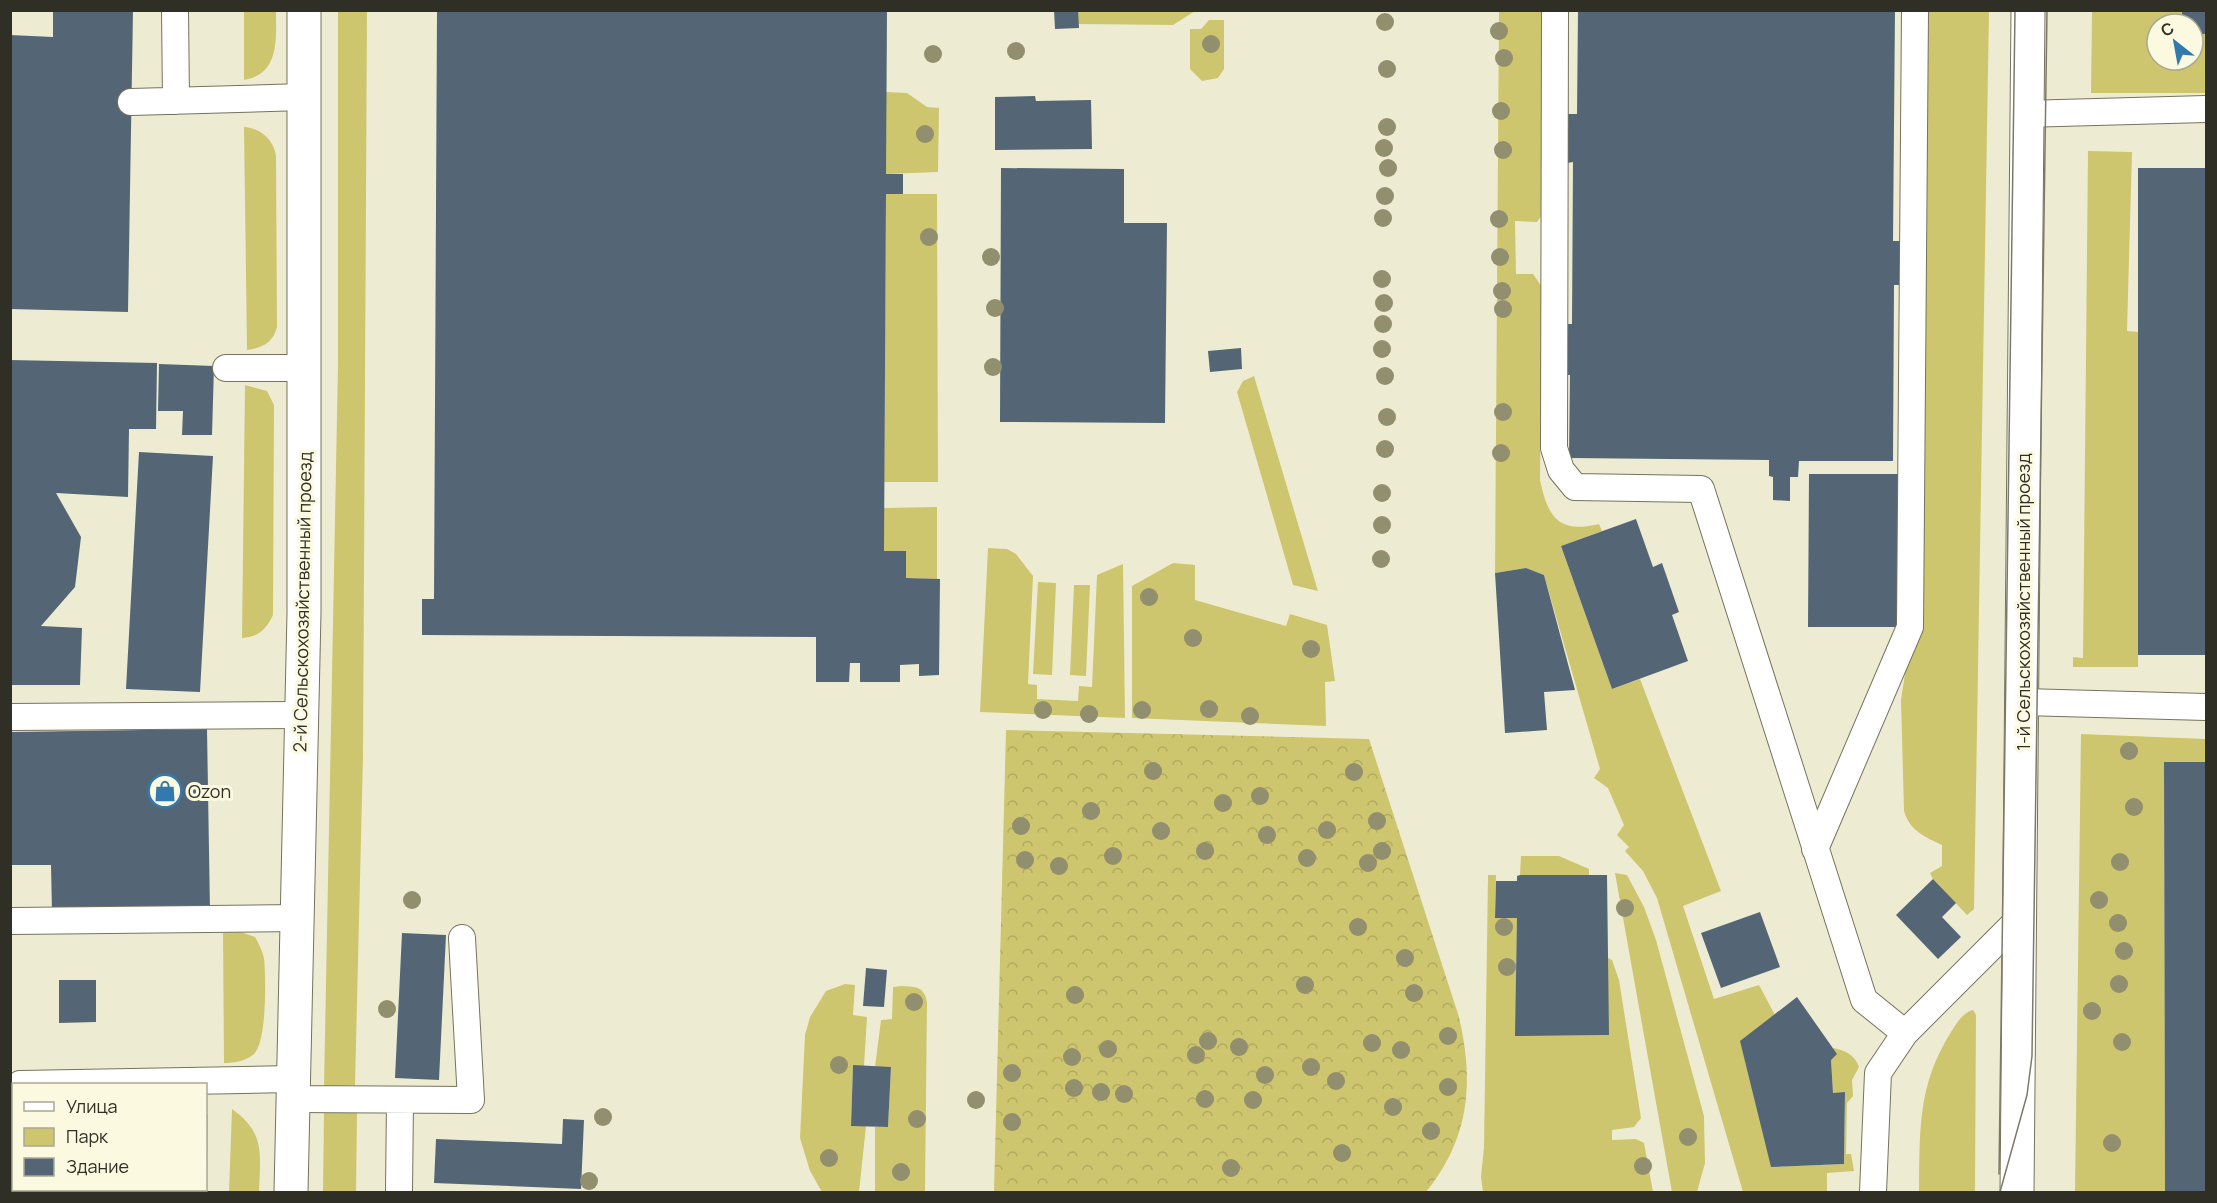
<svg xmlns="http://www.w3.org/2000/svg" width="2217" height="1203" viewBox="0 0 2217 1203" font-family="Manrope,sans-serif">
  <defs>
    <pattern id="forest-crowns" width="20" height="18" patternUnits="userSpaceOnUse" patternTransform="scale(1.5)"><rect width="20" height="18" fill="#cec66e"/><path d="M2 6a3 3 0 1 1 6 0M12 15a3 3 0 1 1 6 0" fill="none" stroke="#b1aa5f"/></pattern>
  </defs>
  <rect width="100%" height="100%" fill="#edecd3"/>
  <!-- green -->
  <path fill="#cec66e" d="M 367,10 L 363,756 L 355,1085 L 324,1086 L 338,364 L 338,11 Z
    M 244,11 L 276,11 C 276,38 280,74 244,80 Z
    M 1078,11 L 1195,11 L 1173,25 L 1078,24 Z
    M 1499,11 L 1544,11 L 1542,215 L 1537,222 L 1515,221 L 1516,274 L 1533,274 L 1542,287 L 1540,480 C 1548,517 1558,534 1599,524 L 1602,531 L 1561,546 L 1612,689 L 1640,679 L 1721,891 L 1683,906 L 1714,999 L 1759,985 L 1775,1015 L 1771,1167 L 1844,1164 L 1845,1093 L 1833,1093 L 1831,1060 L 1833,1048 C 1845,1050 1855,1055 1859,1067 L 1852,1080 L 1853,1096 L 1847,1103 L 1846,1154 L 1851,1154 L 1854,1171 L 1827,1173 L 1827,1192 L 1743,1192 L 1657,898 L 1643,871 L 1625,851 L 1629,847 L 1617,835 L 1624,825 L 1608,788 L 1594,778 L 1600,769 L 1544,575 L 1526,568 L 1495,573 Z
    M 1923,11 L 1989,11 L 1974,909 L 1967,915 L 1933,879 L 1930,873 L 1942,866 L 1942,845 C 1925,837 1910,831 1904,811 L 1901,700 L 1906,667 Z
    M 2092,11 L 2182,11 L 2182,24 L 2157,24 L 2157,60 L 2193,60 L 2193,34 L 2206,34 L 2206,93 L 2091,93 Z
    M 1209,20 L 1224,20 L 1224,69 L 1218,78 L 1202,81 L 1190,69 L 1190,29 L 1201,29 Z
    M 886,92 L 907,93 L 927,107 L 939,108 L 938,172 L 886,174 Z
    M 244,127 C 260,128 274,140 276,156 L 277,327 C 273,343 262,348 247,350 Z
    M 2088,151 L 2132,152 L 2127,331 L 2138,332 L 2138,667 L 2073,667 L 2073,657 L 2083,658 Z
    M 886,194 L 937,194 L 938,482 L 884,482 Z
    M 1254,376 L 1318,591 L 1293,585 L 1237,392 L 1243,381 Z
    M 245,385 L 267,391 L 274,405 L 273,615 C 266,630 258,637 242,638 Z
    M 937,507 L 937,579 L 906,578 L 906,551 L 884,551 L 884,508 Z
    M 988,548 L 1007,549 L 1016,554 L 1033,576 L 1028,684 L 1037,685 L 1037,699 L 1078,701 L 1079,686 L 1092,687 L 1097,575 L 1123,564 L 1125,718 L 980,712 Z
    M 1173,563 L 1195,565 L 1195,600 L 1286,626 L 1290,614 L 1327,625 L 1335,681 L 1325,682 L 1326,726 L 1132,718 L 1132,586 Z
    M 1038,582 L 1056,583 L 1052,675 L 1033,674 Z
    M 1074,585 L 1090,585 L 1086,676 L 1070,675 Z
    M 2081,734 L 2206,739 L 2206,762 L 2164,762 L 2165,1192 L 2075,1192 Z
    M 1521,856 L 1559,856 L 1589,869 L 1589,875 L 1520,875 Z
    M 1615,873 L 1627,875 L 1644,907 L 1656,940 L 1704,1116 L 1705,1163 L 1697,1192 L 1672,1192 Z
    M 1488,875 L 1496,875 L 1495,918 L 1517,918 L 1516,1036 L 1608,1035 L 1608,958 L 1612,960 L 1619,980 L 1641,1118 L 1634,1127 L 1612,1130 L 1612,1140 L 1636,1139 L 1644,1143 L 1653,1192 L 1483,1192 L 1481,1177 L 1484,1147 Z
    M 238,931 L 255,937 C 259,944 262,950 264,958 C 266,976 267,1042 254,1054 C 246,1061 234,1063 224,1063 L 223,933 Z
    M 845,984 L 855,985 L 853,1015 L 867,1017 L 864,1066 L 853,1066 L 851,1126 L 866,1126 L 859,1192 L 822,1192 L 810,1171 L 800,1138 L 805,1035 L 810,1017 L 826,991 Z
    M 902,986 C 916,987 924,986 927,1002 L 925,1192 L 875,1192 L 875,1127 L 888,1127 L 891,1067 L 875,1067 L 881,1020 L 892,1019 L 893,987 Z
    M 1973,1010 L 1976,1015 L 1975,1192 L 1919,1192 C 1920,1131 1917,1086 1951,1032 C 1957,1023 1962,1013 1973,1010 Z
    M 232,1109 C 266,1133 260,1155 259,1192 L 229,1192 Z
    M 324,1112 L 357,1113 L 356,1192 L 323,1192 Z
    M 206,1114 L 208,1114 L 207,1192 L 100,1192 L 100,1190 L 206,1190 Z"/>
  <!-- forest -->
  <path fill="url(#forest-crowns)" d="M 1006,730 L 1369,739 L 1459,1017 C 1474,1083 1470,1137 1426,1192 L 994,1192 Z"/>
  <!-- building -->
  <path fill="#546675" d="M 53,10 L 133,10 L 128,312 L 10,309 L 10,35 L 53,37 Z
    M 437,10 L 887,10 L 886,174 L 903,174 L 903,194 L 886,194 L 884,551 L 906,551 L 906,578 L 940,579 L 939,675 L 919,676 L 919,664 L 900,665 L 900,682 L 860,682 L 860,663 L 850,663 L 849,682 L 816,682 L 816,637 L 422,635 L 422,599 L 434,599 Z
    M 1054,10 L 1078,10 L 1079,28 L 1055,29 Z
    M 1578,10 L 1895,10 L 1893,241 L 1903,241 L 1902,285 L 1894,285 L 1893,461 L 1799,461 L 1798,477 L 1790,477 L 1790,501 L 1773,500 L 1773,477 L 1769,476 L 1769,460 L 1569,458 L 1570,375 L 1563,375 L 1563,324 L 1572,324 L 1573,162 L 1567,163 L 1567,114 L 1577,114 Z
    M 2182,10 L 2206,10 L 2206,34 L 2193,34 L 2193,24 L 2182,24 Z
    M 1035,96 L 1036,101 L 1091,100 L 1092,149 L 995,150 L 995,97 Z
    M 1001,168 L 1124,169 L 1124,223 L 1167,223 L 1165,423 L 1000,422 Z
    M 2138,168 L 2206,168 L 2206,655 L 2138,655 Z
    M 1241,348 L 1242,369 L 1210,372 L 1208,351 Z
    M 10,360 L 157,363 L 156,429 L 129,429 L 128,497 L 56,493 L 81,537 L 75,587 L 41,626 L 82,628 L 80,685 L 10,685 Z
    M 159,364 L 214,366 L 212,435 L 182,435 L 183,411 L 158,411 Z
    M 139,452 L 213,456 L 200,692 L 126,689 Z
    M 1809,474 L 1898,474 L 1898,627 L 1808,627 Z
    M 1636,519 L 1653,567 L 1662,563 L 1679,612 L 1672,615 L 1688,661 L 1612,689 L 1561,546 Z
    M 1526,568 L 1544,575 L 1575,690 L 1544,692 L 1547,730 L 1505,733 L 1495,573 Z
    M 207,729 L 210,911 L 52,913 L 51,865 L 10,865 L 10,732 Z
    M 2164,762 L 2206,762 L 2206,1192 L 2165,1192 Z
    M 1520,875 L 1607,875 L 1609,1035 L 1515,1036 L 1517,918 L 1495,918 L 1496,881 L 1517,881 L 1517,876 Z
    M 1933,879 L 1956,903 L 1942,917 L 1961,937 L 1938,959 L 1896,915 Z
    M 1760,912 L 1780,967 L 1721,988 L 1701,933 Z
    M 402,933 L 446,935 L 439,1080 L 395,1078 Z
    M 866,968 L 887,970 L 884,1007 L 863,1006 Z
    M 59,980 L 96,980 L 96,1022 L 59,1023 Z
    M 1797,997 L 1837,1054 L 1831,1060 L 1833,1093 L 1845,1092 L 1844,1164 L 1771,1167 L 1740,1041 Z
    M 853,1065 L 891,1067 L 888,1127 L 851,1126 Z
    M 10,1111 L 14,1111 L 14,1190 L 100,1190 L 100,1192 L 10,1192 Z
    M 563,1119 L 584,1120 L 581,1189 L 434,1183 L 436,1139 L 562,1144 Z"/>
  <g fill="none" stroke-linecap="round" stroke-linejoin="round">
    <defs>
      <path id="lane" d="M 175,10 L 176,101
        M 1555,10 L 1554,448 L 1561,470 L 1575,487 L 1701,489 L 1864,1000 L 1905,1033 L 2020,918
        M 131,102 L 304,97
        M 2027,114 L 2206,109
        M 226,368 L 304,368
        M 2022,702 L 2206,707
        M 10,717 L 302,715
        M 1815,849 L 1910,627 L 1915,10
        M 11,921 L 297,918
        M 20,1084 L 293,1079
        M 293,1099 L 471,1100 L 462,938
        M 399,1192 L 400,1100
        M 1873,1192 L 1878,1073 L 1905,1033"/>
      <path id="street" d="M 291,1192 L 304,613 L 304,10
        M 2017,1192 L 2028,10"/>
    </defs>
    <!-- lane casing -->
    <use href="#lane" stroke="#75735d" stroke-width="28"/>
    <!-- street casing -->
    <use href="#street" stroke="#75735d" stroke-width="35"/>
    <!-- lane -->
    <use href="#lane" stroke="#fff" stroke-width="26"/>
    <!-- street -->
    <use href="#street" stroke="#fff" stroke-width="33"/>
    <!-- tram -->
    <path stroke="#7b7a6a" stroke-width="1.5" d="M 1999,1174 L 2015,10
      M 2000,1192 L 2027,1095 L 2032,1056 L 2047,10"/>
  </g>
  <!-- trees -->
  <g fill="#918f6e">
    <circle cx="1385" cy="22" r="9"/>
    <circle cx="1499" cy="31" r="9"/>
    <circle cx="1211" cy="44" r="9"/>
    <circle cx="1016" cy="51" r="9"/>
    <circle cx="933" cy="54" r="9"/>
    <circle cx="1504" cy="58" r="9"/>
    <circle cx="1387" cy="69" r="9"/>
    <circle cx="1501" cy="111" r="9"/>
    <circle cx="1387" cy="127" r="9"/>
    <circle cx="925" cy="134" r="9"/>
    <circle cx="1384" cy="148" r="9"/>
    <circle cx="1503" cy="150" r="9"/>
    <circle cx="1388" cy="168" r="9"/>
    <circle cx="1385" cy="196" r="9"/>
    <circle cx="1383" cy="218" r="9"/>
    <circle cx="1499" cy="219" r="9"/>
    <circle cx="929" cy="237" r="9"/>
    <circle cx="991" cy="257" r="9"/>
    <circle cx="1500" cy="257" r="9"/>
    <circle cx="1382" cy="279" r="9"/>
    <circle cx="1502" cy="291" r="9"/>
    <circle cx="1384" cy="303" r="9"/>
    <circle cx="995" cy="308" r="9"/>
    <circle cx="1503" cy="309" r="9"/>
    <circle cx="1383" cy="324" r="9"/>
    <circle cx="1382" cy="349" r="9"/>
    <circle cx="993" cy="367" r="9"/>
    <circle cx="1385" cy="376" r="9"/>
    <circle cx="1503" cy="412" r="9"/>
    <circle cx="1387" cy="417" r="9"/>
    <circle cx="1385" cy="449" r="9"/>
    <circle cx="1501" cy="453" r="9"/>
    <circle cx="1382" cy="493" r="9"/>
    <circle cx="1382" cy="525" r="9"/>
    <circle cx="1381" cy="559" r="9"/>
    <circle cx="1149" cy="597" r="9"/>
    <circle cx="1193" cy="638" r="9"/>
    <circle cx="1311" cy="649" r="9"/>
    <circle cx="1209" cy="709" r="9"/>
    <circle cx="1043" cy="710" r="9"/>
    <circle cx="1142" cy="710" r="9"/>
    <circle cx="1089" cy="714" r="9"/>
    <circle cx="1250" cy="716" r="9"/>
    <circle cx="2129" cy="751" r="9"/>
    <circle cx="1153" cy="771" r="9"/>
    <circle cx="1354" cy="772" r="9"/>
    <circle cx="1260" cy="796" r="9"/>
    <circle cx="1223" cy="803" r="9"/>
    <circle cx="2134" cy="807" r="9"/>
    <circle cx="1091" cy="811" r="9"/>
    <circle cx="1377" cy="821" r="9"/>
    <circle cx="1021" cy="826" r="9"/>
    <circle cx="1327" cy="830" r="9"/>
    <circle cx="1161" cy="831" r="9"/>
    <circle cx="1267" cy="835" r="9"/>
    <circle cx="1205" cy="851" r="9"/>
    <circle cx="1382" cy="851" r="9"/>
    <circle cx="1113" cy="856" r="9"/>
    <circle cx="1307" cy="858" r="9"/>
    <circle cx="1025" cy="860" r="9"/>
    <circle cx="2120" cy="862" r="9"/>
    <circle cx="1368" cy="863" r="9"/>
    <circle cx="1059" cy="866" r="9"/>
    <circle cx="412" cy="900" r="9"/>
    <circle cx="2099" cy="900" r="9"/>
    <circle cx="1625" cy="908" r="9"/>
    <circle cx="2118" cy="923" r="9"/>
    <circle cx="1358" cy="927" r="9"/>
    <circle cx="1504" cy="927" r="9"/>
    <circle cx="2124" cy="951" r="9"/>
    <circle cx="1405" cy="958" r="9"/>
    <circle cx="1507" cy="967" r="9"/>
    <circle cx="2119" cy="984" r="9"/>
    <circle cx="1305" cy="985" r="9"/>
    <circle cx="1414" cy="993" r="9"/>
    <circle cx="1075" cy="995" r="9"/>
    <circle cx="914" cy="1002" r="9"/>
    <circle cx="387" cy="1009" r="9"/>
    <circle cx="2092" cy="1011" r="9"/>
    <circle cx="1448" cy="1036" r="9"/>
    <circle cx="1208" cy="1041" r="9"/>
    <circle cx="2122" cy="1042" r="9"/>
    <circle cx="1372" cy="1043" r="9"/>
    <circle cx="1239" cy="1047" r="9"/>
    <circle cx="1108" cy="1049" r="9"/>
    <circle cx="1401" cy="1050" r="9"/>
    <circle cx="1196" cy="1055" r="9"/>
    <circle cx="1072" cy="1057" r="9"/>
    <circle cx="839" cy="1065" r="9"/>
    <circle cx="1311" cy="1067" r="9"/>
    <circle cx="1012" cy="1073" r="9"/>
    <circle cx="1265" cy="1075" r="9"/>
    <circle cx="1336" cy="1081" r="9"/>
    <circle cx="1448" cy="1087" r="9"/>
    <circle cx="1074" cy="1088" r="9"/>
    <circle cx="1101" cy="1092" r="9"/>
    <circle cx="1124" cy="1094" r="9"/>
    <circle cx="1205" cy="1099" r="9"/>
    <circle cx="976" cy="1100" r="9"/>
    <circle cx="1253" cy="1100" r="9"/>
    <circle cx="1393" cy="1107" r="9"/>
    <circle cx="603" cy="1117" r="9"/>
    <circle cx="917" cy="1119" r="9"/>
    <circle cx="1012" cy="1122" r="9"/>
    <circle cx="1431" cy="1131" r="9"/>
    <circle cx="1688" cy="1137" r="9"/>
    <circle cx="2112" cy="1143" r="9"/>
    <circle cx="1342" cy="1153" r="9"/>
    <circle cx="829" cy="1158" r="9"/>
    <circle cx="1643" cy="1166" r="9"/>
    <circle cx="1231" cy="1168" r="9"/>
    <circle cx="901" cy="1172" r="9"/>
    <circle cx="589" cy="1181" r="9"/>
  </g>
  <!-- icons -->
  <defs>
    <symbol id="shop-ring" viewBox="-11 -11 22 22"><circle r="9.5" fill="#fbf9e0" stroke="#327aae" stroke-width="1.5"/><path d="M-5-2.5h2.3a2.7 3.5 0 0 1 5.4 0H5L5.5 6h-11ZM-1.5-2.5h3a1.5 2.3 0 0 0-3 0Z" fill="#327aae"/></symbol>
  </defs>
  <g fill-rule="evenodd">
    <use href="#shop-ring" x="146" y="772" width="38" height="38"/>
  </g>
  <g text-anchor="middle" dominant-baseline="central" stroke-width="6" stroke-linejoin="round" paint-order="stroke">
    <!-- street labels -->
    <g font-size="18" fill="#2f2f25" stroke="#fbf9e0">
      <text transform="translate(302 602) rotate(-89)">2-й Сельскохозяйственный проезд</text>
      <text transform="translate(2023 602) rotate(-90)">1-й Сельскохозяйственный проезд</text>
    </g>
    <!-- poi labels -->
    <g font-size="18" fill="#2f2f25" stroke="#fbf9e0" text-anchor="start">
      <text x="188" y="791">Ozon</text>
    </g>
  </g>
  <!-- border -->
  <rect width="2217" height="1203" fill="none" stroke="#2f2f25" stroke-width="24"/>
  <!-- legend -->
  <rect x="12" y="1083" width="195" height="108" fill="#fbf9e0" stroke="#a9a895" stroke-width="1.5"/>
  <rect x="24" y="1102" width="30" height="9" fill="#ffffff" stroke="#a9a895" stroke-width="1.5"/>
  <text x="66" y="1113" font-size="18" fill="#2f2f25">Улица</text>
  <rect x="24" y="1128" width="30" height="18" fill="#cec66e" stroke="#a9a895" stroke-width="1.5"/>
  <text x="66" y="1143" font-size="18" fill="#2f2f25">Парк</text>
  <rect x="24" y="1158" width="30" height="18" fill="#546675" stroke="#a9a895" stroke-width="1.5"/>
  <text x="66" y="1173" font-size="18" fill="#2f2f25">Здание</text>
  <!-- north arrow -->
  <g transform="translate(2175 42) rotate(329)"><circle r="28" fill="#fbf9e0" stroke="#a9a895" stroke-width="1.5"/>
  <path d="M0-4.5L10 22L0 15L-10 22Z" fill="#327aae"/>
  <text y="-9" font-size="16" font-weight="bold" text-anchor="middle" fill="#2f2f25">С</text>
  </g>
</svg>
